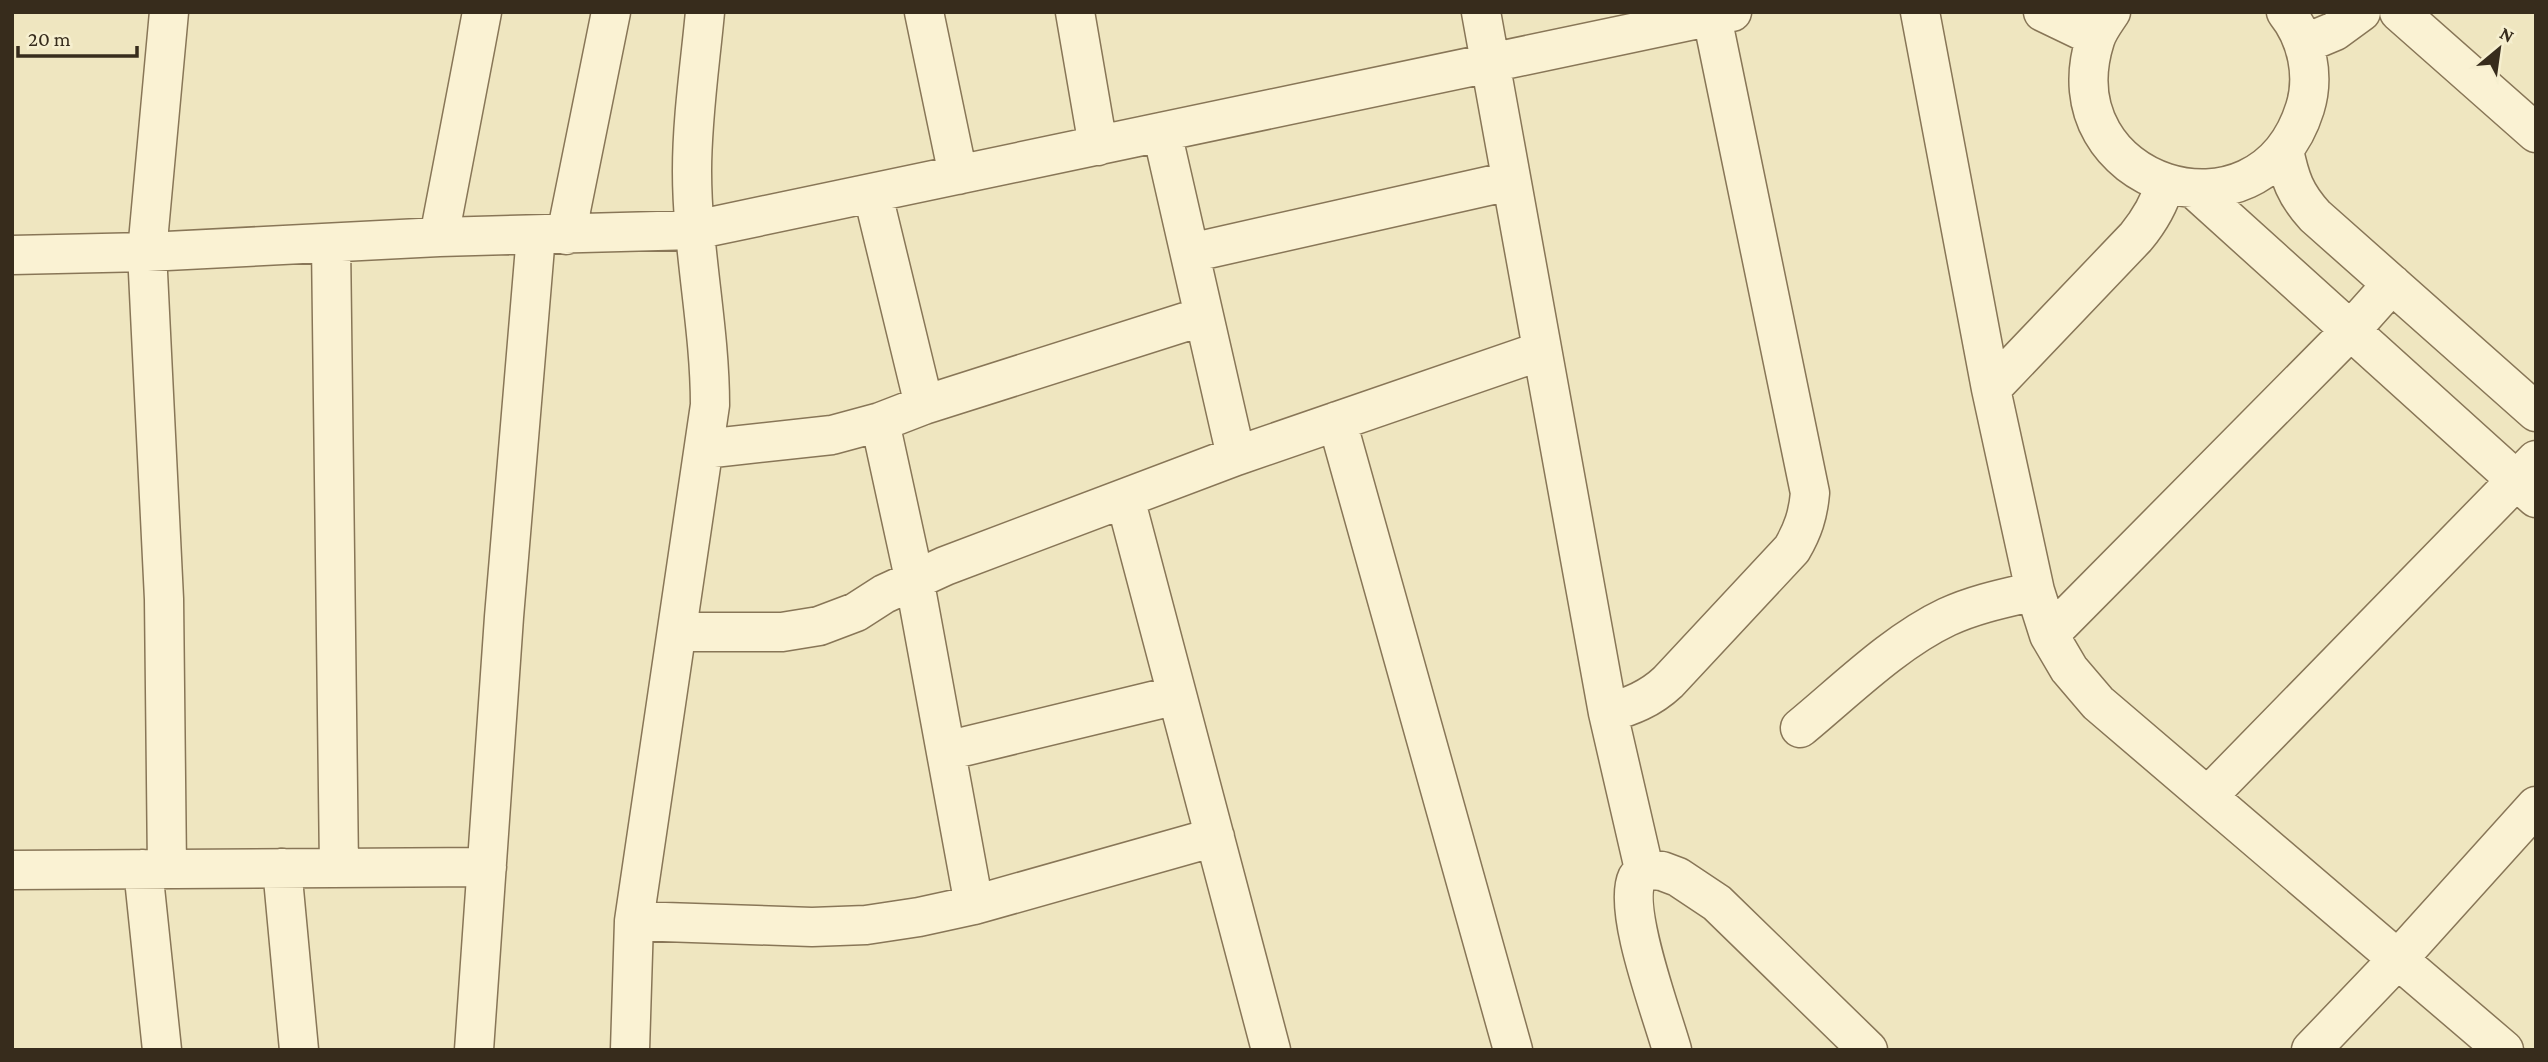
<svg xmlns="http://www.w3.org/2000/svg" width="2548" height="1062" viewBox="0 0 2548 1062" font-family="'Crimson Pro',serif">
  <rect width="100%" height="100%" fill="#efe6c0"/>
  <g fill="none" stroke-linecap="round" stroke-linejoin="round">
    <defs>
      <path id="minor" d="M 924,12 L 958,175
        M 1075,12 L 1098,146
        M 1481,12 L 1608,713 L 1644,869
        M 1920,12 L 1991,389 L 2035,591 L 2049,635 L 2069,669 L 2098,703 L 2504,1050
        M 2043,12 L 2095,37
        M 2111,12 C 2105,21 2098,30 2095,40 C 2049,185 2260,253 2305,108 C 2315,76 2307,38 2286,12
        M 2399,12 L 2536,133
        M 2304,44 L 2335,31 L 2361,12
        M 1162,132 L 1236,456
        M 2284,150 C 2290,179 2295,194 2315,216 L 2536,412
        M 2194,189 L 2536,498
        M 873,195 L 924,405
        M 566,235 L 611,12
        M 439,237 L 482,12
        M 331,243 L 339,868
        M 1190,253 L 1510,181
        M 12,255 L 147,252 L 439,237 L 695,230 L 1732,12
        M 1991,389 L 2136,237 C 2150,220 2159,205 2165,184
        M 1337,421 L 1513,1050
        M 880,422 L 914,578 L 974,905
        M 704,449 L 832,435 L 880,422 L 924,405 L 1204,316
        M 1125,498 L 1271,1050
        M 678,632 L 782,632 L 819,626 L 856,612 L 884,594 L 945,566 L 1236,456 L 1541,351
        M 2049,635 L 2350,331 L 2392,284
        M 1608,713 C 1631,706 1650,699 1668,682 L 1792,549 C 1803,530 1808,515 1810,493 L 1711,12
        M 1800,728 C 1845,691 1894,642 1947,617 C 1975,604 2005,598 2035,591
        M 946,751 L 1177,695
        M 2208,796 L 2536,460
        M 282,868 L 299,1050
        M 143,869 L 162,1050
        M 167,869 L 164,599 L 147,252 L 169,12
        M 12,870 L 487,867
        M 634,921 L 812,927 L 866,925 L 919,917 L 974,905 L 1215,837
        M 474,1050 L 504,617 L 536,235
        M 630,1050 L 634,921 L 710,405 C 710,327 692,250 692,171 C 692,118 700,65 705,12
        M 1672,1050 C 1662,1014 1622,909 1637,878 C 1639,875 1642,872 1644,869 L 1662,871 L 1678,877 L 1717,903 L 1868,1050
        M 2311,1050 L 2398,959 L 2536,806"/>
    </defs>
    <!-- minor casing -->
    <use href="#minor" stroke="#887657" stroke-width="41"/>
    <!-- minor -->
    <use href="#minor" stroke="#faf2d3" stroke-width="38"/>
  </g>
  <!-- border -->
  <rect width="2548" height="1062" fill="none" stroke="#372c1c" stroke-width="28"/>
  <!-- north arrow -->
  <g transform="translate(2499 49) rotate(29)" stroke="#f6efcf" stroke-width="5" paint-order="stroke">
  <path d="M0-5L12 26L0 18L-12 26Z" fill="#372c1c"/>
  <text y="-10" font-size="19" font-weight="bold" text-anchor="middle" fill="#372c1c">N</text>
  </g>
  <!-- scale -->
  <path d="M18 46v10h119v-10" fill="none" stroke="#372c1c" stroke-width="3.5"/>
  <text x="28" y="46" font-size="21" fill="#372c1c" stroke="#f6efcf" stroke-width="5" paint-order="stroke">20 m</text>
</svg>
